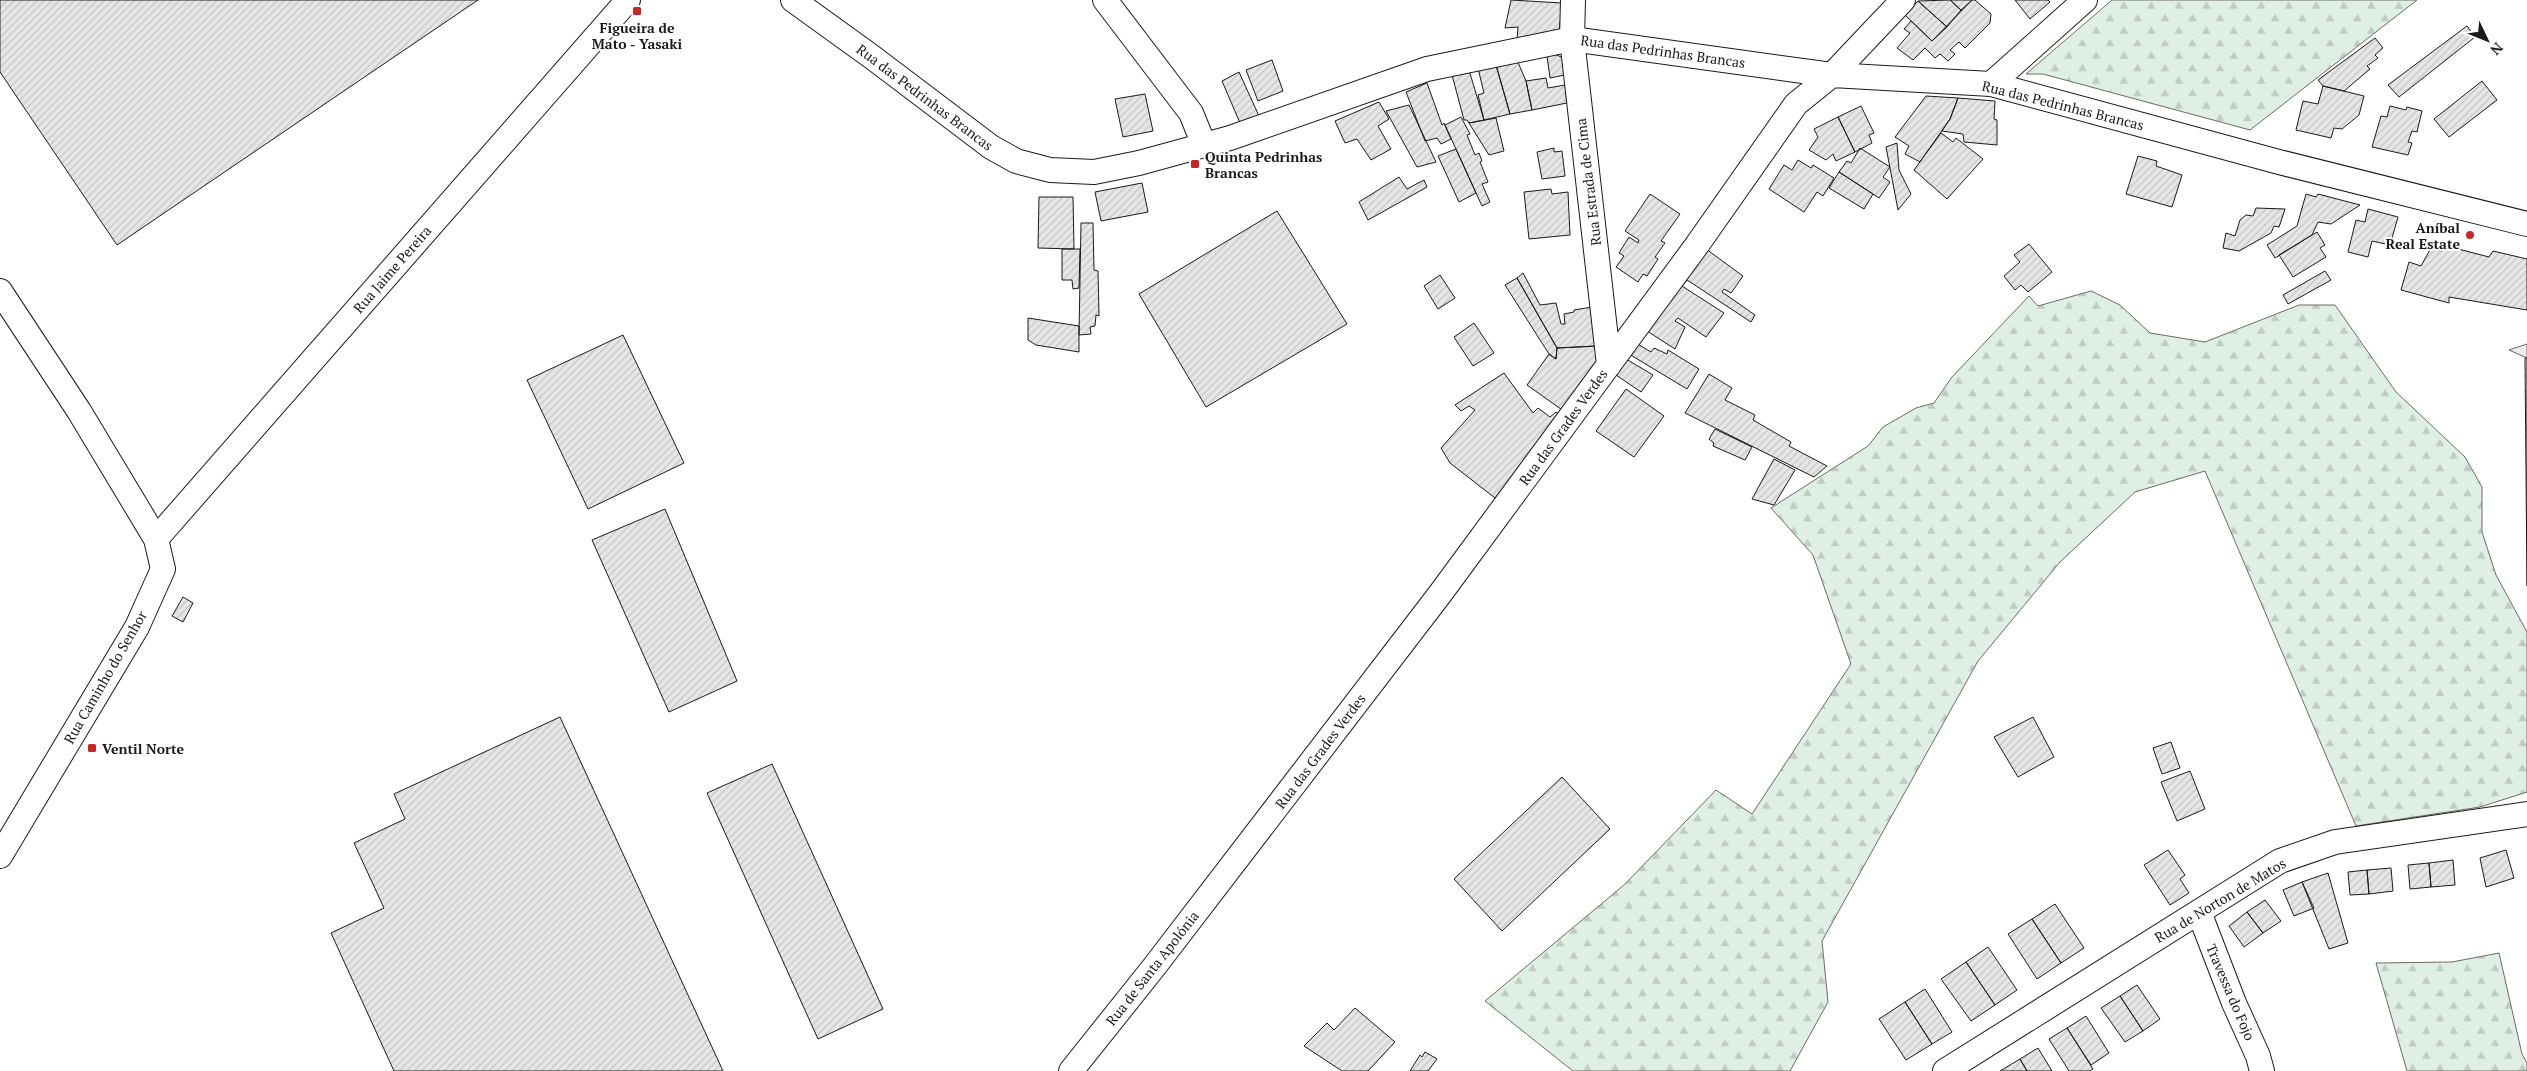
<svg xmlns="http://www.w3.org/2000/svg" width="2527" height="1071" viewBox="0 0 2527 1071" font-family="'PT Serif',serif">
  <defs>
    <pattern id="forest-firs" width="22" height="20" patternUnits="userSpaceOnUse" patternTransform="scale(1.25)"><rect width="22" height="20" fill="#e0efe3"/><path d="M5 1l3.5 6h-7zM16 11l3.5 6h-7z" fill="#c0ccc2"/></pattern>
    <pattern id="building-hatch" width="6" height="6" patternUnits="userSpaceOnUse" patternTransform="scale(1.25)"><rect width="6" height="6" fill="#e6e6e6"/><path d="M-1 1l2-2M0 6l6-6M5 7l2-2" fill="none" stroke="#c5c5c5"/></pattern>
  </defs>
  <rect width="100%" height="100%" fill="#fff"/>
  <!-- forest -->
  <path fill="url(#forest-firs)" stroke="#6a6a6a" d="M 2112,0 L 2417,0 L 2250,130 L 2043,74 L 2026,74 Z
    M 2091,291 L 2120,305 L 2150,333 L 2205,342 L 2299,305 L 2335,305 L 2396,392 L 2465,457 L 2482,487 L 2482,532 L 2496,575 L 2527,632 L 2527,792 L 2480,807 L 2356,826 L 2205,471 L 2135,492 L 2060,562 L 1978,661 L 1822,941 L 1828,1002 L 1790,1071 L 1573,1071 L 1485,1001 L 1624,885 L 1716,790 L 1752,814 L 1851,664 L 1813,555 L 1771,508 L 1868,446 L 1883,427 L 1916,408 L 1934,403 L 1952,377 L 2029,296 L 2038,306 Z
    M 2499,953 L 2522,1054 L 2527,1063 L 2527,1071 L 2407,1071 L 2376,963 L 2452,962 Z"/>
  <!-- parking -->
  <path fill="#ededed" stroke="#6a6a6a" d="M 2527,344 L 2527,358 L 2509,350 Z"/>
  <!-- building -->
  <path fill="url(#building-hatch)" stroke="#1a1a1a" d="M 0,0 L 478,0 L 117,245 L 0,72 Z
    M 1511,0 L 1562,3 L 1559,34 L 1517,41 L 1518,27 L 1505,28 Z
    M 1950,0 L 1961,10 L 1947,27 L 1918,1 Z
    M 1950,0 L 1972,0 L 1961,10 Z
    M 1972,0 L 1975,0 L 1991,14 L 1990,23 L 1965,48 L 1959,42 L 1950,50 L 1955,54 L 1948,61 L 1940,54 L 1935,58 L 1925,48 L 1913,60 L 1897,48 L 1910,33 L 1904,29 L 1911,21 L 1932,41 Z
    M 2015,0 L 2048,0 L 2050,2 L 2030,19 Z
    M 1918,1 L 1947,27 L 1932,41 L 1905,15 Z
    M 2467,26 L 2475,37 L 2399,97 L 2388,85 Z
    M 2375,38 L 2383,48 L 2375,55 L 2378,58 L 2367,66 L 2370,69 L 2344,91 L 2323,86 L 2318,80 Z
    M 1555,54 L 1563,58 L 1565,75 L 1550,78 L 1547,56 Z
    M 1272,60 L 1283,91 L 1258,101 L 1246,70 Z
    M 1517,60 L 1526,81 L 1532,110 L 1510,114 L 1496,65 Z
    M 1496,65 L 1510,114 L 1484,120 L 1478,95 L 1484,93 L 1478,68 Z
    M 1469,70 L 1484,120 L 1469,123 L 1467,120 L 1464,120 L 1452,75 Z
    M 1239,72 L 1259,116 L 1240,123 L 1222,81 Z
    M 1546,78 L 1548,88 L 1565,85 L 1567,103 L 1532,110 L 1526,81 Z
    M 2482,81 L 2497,100 L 2449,137 L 2434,119 Z
    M 1427,83 L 1442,125 L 1444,123 L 1451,139 L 1441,144 L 1437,138 L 1425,141 L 1406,92 Z
    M 2323,86 L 2364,96 L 2359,115 L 2342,129 L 2334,128 L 2331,138 L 2296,130 L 2303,101 L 2318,104 Z
    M 1145,94 L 1153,131 L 1123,137 L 1115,99 Z
    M 1926,96 L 1958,98 L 1950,119 L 1920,162 L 1905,154 L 1909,146 L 1895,137 Z
    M 1958,98 L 1995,101 L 1994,119 L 1997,120 L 1997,145 L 1964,142 L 1963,134 L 1942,131 L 1950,119 Z
    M 1379,102 L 1389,119 L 1378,126 L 1391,149 L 1371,160 L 1357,139 L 1345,143 L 1335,121 Z
    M 1409,105 L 1436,162 L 1417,167 L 1386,111 Z
    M 1861,106 L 1874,133 L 1869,135 L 1872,143 L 1855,152 L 1838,117 Z
    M 2390,106 L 2406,110 L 2407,107 L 2422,111 L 2417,132 L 2412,131 L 2408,142 L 2412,143 L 2408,155 L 2372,147 L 2381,116 L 2387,117 Z
    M 1461,117 L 1470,134 L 1467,135 L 1475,155 L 1479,153 L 1482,161 L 1480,162 L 1488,182 L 1482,184 L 1490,202 L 1482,206 L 1445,125 Z
    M 1838,117 L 1855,152 L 1836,161 L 1833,154 L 1826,160 L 1809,150 L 1818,137 L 1814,129 Z
    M 1496,118 L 1504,151 L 1489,155 L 1469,123 Z
    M 1941,133 L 1953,142 L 1956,138 L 1983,159 L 1947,199 L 1914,170 Z
    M 1897,143 L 1899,170 L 1911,194 L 1898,210 L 1886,147 Z
    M 1554,148 L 1554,152 L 1562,151 L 1565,176 L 1542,179 L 1537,152 Z
    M 1860,148 L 1890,167 L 1883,177 L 1890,182 L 1879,198 L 1839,172 L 1847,161 L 1851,163 Z
    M 1456,149 L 1476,193 L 1459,202 L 1438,156 Z
    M 2138,156 L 2157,161 L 2156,166 L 2182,175 L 2172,207 L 2126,194 Z
    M 1798,160 L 1811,168 L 1813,165 L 1834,178 L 1823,196 L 1817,192 L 1804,212 L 1769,189 L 1784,165 L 1792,170 Z
    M 1839,172 L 1873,194 L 1864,209 L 1829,188 Z
    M 1399,177 L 1407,189 L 1424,180 L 1427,187 L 1368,220 L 1359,202 Z
    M 1142,183 L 1148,212 L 1101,221 L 1095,192 Z
    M 1551,189 L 1552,194 L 1568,192 L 1570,235 L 1529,239 L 1524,192 Z
    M 1650,194 L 1680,214 L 1661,241 L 1665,243 L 1655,257 L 1658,259 L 1647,276 L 1643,274 L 1638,282 L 1616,267 L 1624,256 L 1619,253 L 1629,237 L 1638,243 L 1639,240 L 1625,231 Z
    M 2306,194 L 2316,197 L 2318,194 L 2360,205 L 2331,224 L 2318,222 L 2312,235 L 2275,258 L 2267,245 L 2297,226 Z
    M 1039,197 L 1073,197 L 1074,249 L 1038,248 Z
    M 2256,208 L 2285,209 L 2279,227 L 2274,226 L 2271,233 L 2239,251 L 2223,248 L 2226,233 L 2235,236 L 2240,220 L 2246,215 L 2253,216 Z
    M 2368,209 L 2398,217 L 2390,245 L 2372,241 L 2368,257 L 2348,252 L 2356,220 L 2365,222 Z
    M 1277,211 L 1347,324 L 1206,407 L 1139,294 Z
    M 1081,223 L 1093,223 L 1094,270 L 1098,271 L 1099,316 L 1096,315 L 1095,326 L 1090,327 L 1091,334 L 1079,335 Z
    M 2317,232 L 2325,245 L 2320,248 L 2326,257 L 2293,277 L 2279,255 Z
    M 2029,244 L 2052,272 L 2028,292 L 2021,285 L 2015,290 L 2004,276 L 2020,262 L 2014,255 Z
    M 2443,245 L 2489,257 L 2493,251 L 2527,259 L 2527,310 L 2449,297 L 2449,303 L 2401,290 L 2409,262 L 2421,266 L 2431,248 L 2442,251 Z
    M 1702,246 L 1743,276 L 1731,293 L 1724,289 L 1722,292 L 1755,315 L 1751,322 L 1681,276 Z
    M 1062,249 L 1080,249 L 1079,288 L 1073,289 L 1072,280 L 1062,280 Z
    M 2325,271 L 2331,280 L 2288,304 L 2283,295 Z
    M 1523,273 L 1540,305 L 1556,303 L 1561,324 L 1565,324 L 1564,314 L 1574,312 L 1574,310 L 1592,307 L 1597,346 L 1557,348 L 1517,278 Z
    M 1440,275 L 1455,298 L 1438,309 L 1424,286 Z
    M 1681,276 L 1687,280 L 1682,286 L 1724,313 L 1706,337 L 1678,318 L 1675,321 L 1685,327 L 1675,349 L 1644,329 Z
    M 1517,278 L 1557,348 L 1556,359 L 1549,354 L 1505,285 Z
    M 1028,318 L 1079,326 L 1079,352 L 1036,345 L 1028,340 Z
    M 1474,323 L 1494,353 L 1473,366 L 1454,337 Z
    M 623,335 L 684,463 L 588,509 L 527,380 Z
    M 1636,343 L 1651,352 L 1654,348 L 1667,354 L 1668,350 L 1699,369 L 1687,389 L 1629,354 Z
    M 1597,346 L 1599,366 L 1565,412 L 1527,385 L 1549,354 L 1556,359 L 1557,348 Z
    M 2525,358 L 2527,358 L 2527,586 Z
    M 1626,359 L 1653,375 L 1641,392 L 1616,375 Z
    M 1504,373 L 1533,413 L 1538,408 L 1550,417 L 1556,412 L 1560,415 L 1495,498 L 1450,463 L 1441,448 L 1475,410 L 1469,406 L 1461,411 L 1455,405 Z
    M 1709,374 L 1732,388 L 1725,400 L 1755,415 L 1753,420 L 1791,442 L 1789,446 L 1827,466 L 1814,477 L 1685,413 Z
    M 1626,389 L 1664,416 L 1634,457 L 1596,431 Z
    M 1715,429 L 1752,447 L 1745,460 L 1713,446 L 1714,443 L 1709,439 Z
    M 1774,459 L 1795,470 L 1774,505 L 1752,499 Z
    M 665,509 L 737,681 L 669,712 L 592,540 Z
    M 183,597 L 193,603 L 183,622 L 172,616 Z
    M 560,717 L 723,1071 L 394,1071 L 331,933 L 384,908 L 354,843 L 405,819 L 394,794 Z
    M 2033,717 L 2054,757 L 2018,777 L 1994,737 Z
    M 2171,742 L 2180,768 L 2162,774 L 2153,748 Z
    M 772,764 L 883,1009 L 818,1039 L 707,793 Z
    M 2190,771 L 2205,809 L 2177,821 L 2161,782 Z
    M 1562,777 L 1610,829 L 1502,931 L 1454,879 Z
    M 2168,850 L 2185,875 L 2180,879 L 2189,893 L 2170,905 L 2144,865 Z
    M 2506,850 L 2514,878 L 2486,887 L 2480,858 Z
    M 2453,860 L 2455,885 L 2431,887 L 2429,863 Z
    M 2429,863 L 2431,887 L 2410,889 L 2408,865 Z
    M 2391,868 L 2393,891 L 2369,894 L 2367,870 Z
    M 2367,870 L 2369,894 L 2350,895 L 2348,872 Z
    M 2328,873 L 2348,943 L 2329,949 L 2302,882 Z
    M 2302,882 L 2314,908 L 2294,916 L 2283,890 Z
    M 2265,900 L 2281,921 L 2263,933 L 2247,912 Z
    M 2055,904 L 2084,948 L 2061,963 L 2032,919 Z
    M 2247,912 L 2263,933 L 2244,947 L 2229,926 Z
    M 2032,919 L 2061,963 L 2037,979 L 2008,934 Z
    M 1988,947 L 2017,990 L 1995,1005 L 1966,962 Z
    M 1966,962 L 1995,1005 L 1971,1021 L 1941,979 Z
    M 2137,985 L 2160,1019 L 2143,1031 L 2120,996 Z
    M 1925,989 L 1952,1032 L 1932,1044 L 1905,1002 Z
    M 2120,996 L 2143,1031 L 2125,1042 L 2101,1008 Z
    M 1905,1002 L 1932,1044 L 1906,1060 L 1879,1019 Z
    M 1355,1008 L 1395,1042 L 1368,1071 L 1342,1071 L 1304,1046 L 1327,1023 L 1334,1030 Z
    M 2086,1016 L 2109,1053 L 2091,1065 L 2067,1028 Z
    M 2067,1028 L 2093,1069 L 2090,1071 L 2069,1071 L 2049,1039 Z
    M 2038,1048 L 2052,1071 L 2027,1071 L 2020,1059 Z
    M 1425,1052 L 1437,1059 L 1428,1071 L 1410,1071 L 1420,1055 L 1422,1057 Z
    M 2020,1059 L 2027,1071 L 2000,1071 Z"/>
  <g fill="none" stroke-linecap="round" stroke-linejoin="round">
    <defs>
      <path id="minor" d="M 793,0 L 872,57 L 991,147 L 1016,161 L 1050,170 L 1094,172 L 1139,163 L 1230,138 L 1427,69 L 1572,39 L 1832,75 L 1991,84 L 2279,162 L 2527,224
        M 1105,0 L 1191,113 L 1204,145
        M 1573,0 L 1572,39 L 1609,365
        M 1991,84 L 2085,0
        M 0,291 L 79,411 L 156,539 L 163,569 L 137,627 L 0,856
        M 156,539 L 628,0
        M 2199,912 L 2234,1003 L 2258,1056 L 2262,1071
        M 1071,1071 L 1154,967 L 1440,594 L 1697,245 L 1796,104 L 1832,75 L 1903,0
        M 1945,1071 L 2280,861 L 2335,842 L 2527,814"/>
    </defs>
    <!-- minor casing -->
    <use href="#minor" stroke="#1a1a1a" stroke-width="26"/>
    <!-- minor -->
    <use href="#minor" stroke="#fff" stroke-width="24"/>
  </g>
  <!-- markers -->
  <g fill="#c62828" stroke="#fff" stroke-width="2">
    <rect x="632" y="6" width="10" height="10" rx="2.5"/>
    <rect x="1190" y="159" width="10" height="10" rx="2.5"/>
    <circle cx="2470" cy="235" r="5"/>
    <rect x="87" y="743" width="10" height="10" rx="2.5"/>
  </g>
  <g text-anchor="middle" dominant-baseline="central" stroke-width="4" stroke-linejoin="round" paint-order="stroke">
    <!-- poi labels -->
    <g font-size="14" font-weight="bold" fill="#1a1a1a" stroke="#fff" text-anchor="start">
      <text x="637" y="27" text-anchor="middle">Figueira de<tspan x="637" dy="16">Mato - Yasaki</tspan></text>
      <text x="1205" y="156">Quinta Pedrinhas<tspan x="1205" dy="16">Brancas</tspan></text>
      <text x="2460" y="227" text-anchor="end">Aníbal<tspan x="2460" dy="16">Real Estate</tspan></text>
      <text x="102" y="748">Ventil Norte</text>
    </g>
    <!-- street labels -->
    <g font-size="14" fill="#1a1a1a" stroke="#fff">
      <text transform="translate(1663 51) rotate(8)">Rua das Pedrinhas Brancas</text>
      <text transform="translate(925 97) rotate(37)">Rua das Pedrinhas Brancas</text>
      <text transform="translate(2063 105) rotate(14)">Rua das Pedrinhas Brancas</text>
      <text transform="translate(1588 182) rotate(-97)">Rua Estrada de Cima</text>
      <text transform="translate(392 269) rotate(-49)">Rua Jaime Pereira</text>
      <text transform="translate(1563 427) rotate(-54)">Rua das Grades Verdes</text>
      <text transform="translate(105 677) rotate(-60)">Rua Caminho do Senhor</text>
      <text transform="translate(1320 751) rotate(-53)">Rua das Grades Verdes</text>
      <text transform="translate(2220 900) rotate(-31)">Rua de Norton de Matos</text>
      <text transform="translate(1152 968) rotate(-52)">Rua de Santa Apolónia</text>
      <text transform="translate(2231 992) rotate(67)">Travessa do Fojo</text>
    </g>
  </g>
  <!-- north arrow -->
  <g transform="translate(2487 40) rotate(133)" stroke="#ffffff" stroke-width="4" paint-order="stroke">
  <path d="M0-4L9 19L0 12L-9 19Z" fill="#1a1a1a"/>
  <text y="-8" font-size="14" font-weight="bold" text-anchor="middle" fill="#1a1a1a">N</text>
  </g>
</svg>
